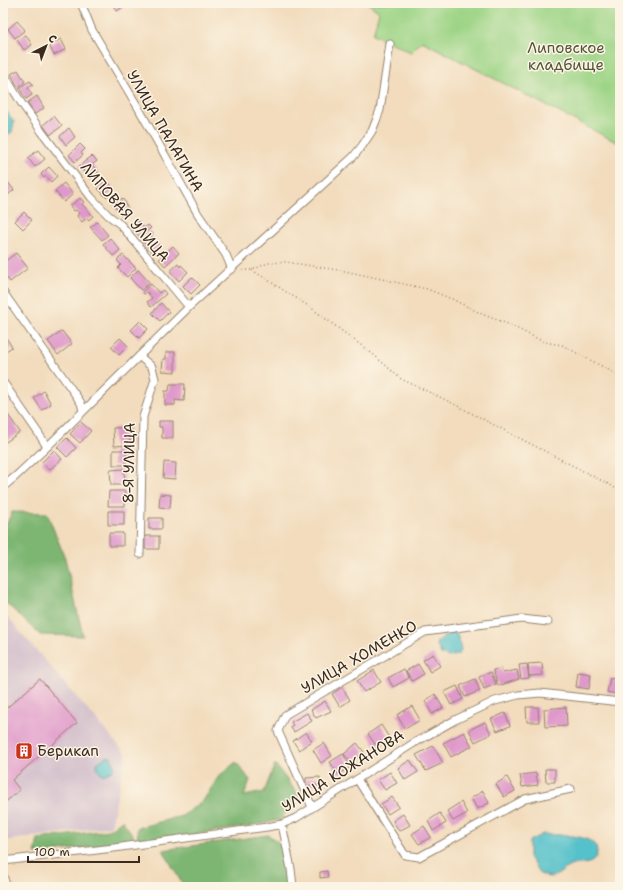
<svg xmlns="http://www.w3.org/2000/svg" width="623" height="890" viewBox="0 0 623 890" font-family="'Shantell Sans',sans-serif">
  <rect width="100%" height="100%" fill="#fcf5e5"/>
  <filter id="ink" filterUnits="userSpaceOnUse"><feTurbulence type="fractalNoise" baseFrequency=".025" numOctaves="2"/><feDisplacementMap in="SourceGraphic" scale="8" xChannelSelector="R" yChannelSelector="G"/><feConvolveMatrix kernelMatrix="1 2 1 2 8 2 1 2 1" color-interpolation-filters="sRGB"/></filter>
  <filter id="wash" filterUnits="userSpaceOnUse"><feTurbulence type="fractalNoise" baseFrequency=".012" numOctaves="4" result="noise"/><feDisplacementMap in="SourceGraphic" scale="16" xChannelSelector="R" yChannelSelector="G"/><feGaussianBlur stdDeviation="0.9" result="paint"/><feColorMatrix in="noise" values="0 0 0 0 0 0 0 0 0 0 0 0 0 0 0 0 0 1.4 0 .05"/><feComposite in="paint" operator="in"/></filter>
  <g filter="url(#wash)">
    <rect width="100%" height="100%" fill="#f2dcbd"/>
    <!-- industrial -->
    <path fill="#d1bdcb" d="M 3,612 L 126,754 L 111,826 L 3,841 Z"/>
    <!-- green -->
    <path fill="#9cd485" stroke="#6c7f52" d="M 368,3 L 620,3 L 620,144 L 422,41 L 411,52 L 373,34 L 379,12 Z"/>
    <!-- forest -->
    <path fill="#7db672" stroke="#5c7048" d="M 12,512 L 47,513 L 65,558 L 83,636 L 40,635 L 3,600 L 3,532 Z
      M 236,762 L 250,780 L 244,796 L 264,792 L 275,764 L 299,796 L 280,820 L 245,827 L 138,842 L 137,828 L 182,816 L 203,801 L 219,776 Z
      M 122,820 L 137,841 L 35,854 L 38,839 L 109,830 Z
      M 268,835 L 281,844 L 289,887 L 184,887 L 163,850 Z"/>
    <!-- water -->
    <path fill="#54c1ca" stroke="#487674" d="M 3,112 L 7,112 L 14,122 L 12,132 L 6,136 L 3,136 Z
      M 450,632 L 456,633 L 459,640 L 461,650 L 459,654 L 449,657 L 441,654 L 436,643 Z
      M 110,756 L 113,761 L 115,767 L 110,772 L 103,775 C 99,772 96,769 97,763 L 105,757 Z
      M 543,834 C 555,836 597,832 597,852 C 597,856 595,860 591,862 C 586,865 579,863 573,865 C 564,867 558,878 549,877 C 546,876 543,875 540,874 L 529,857 L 529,841 Z"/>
    <g id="blocks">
      <!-- building -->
      <path fill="#df98ca" d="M 111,3 L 125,3 L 126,5 L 117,11 Z
        M 17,21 L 25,30 L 15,38 L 8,29 Z
        M 26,35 L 32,45 L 24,50 L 17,40 Z
        M 61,39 L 66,49 L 54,55 L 49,45 Z
        M 18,70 L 25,82 L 18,87 L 11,74 Z
        M 30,81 L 33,84 L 28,88 L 32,95 L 26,99 L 19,88 Z
        M 37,96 L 44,108 L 35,114 L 27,103 Z
        M 54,116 L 62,126 L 50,135 L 43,125 Z
        M 69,128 L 75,137 L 66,145 L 60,136 Z
        M 80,144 L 85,149 L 81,153 L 83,155 L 75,162 L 69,155 Z
        M 38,150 L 45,159 L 35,167 L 28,158 Z
        M 92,156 L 97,161 L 92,165 L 98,172 L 90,179 L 79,166 Z
        M 49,167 L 57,176 L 51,182 L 46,176 L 44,178 L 41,174 Z
        M 7,181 L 14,190 L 4,198 L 3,196 L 3,185 Z
        M 107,181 L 114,189 L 106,197 L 98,189 Z
        M 64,183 L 73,194 L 64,202 L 55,191 Z
        M 80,198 L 84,202 L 82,204 L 93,216 L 89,220 L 87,218 L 82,222 L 77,216 L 79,213 L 76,210 L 74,211 L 70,206 Z
        M 122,198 L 126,203 L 125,204 L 130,211 L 123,217 L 114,205 Z
        M 24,212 L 32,220 L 23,229 L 15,221 Z
        M 138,221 L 144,228 L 148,225 L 151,228 L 140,237 L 131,227 Z
        M 97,222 L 108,235 L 102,240 L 90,227 Z
        M 151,232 L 153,234 L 151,236 L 160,247 L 153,253 L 141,240 Z
        M 110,238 L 120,250 L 113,256 L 103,244 Z
        M 173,246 L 179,253 L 165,266 L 159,259 Z
        M 16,253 L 28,268 L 10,282 L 3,273 L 3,263 Z
        M 123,255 L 136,268 L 127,277 L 118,268 L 121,265 L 117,260 Z
        M 178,264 L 180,267 L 181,265 L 188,272 L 179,281 L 170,271 Z
        M 138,270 L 150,283 L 141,290 L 130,278 Z
        M 192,277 L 200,285 L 191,294 L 183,286 Z
        M 151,284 L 159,293 L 163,290 L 166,294 L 151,307 L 147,302 L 152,298 L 147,292 L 144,294 L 142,292 Z
        M 161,303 L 169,312 L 160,321 L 152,313 Z
        M 140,321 L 148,329 L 139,338 L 131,330 Z
        M 62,331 L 72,344 L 58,355 L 48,341 Z
        M 3,333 L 12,347 L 3,353 Z
        M 120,338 L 128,346 L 119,355 L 111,347 Z
        M 166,352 L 175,352 L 175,372 L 162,371 L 163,359 L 166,359 Z
        M 170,384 L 185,384 L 184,401 L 175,400 L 175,405 L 165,405 L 165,391 L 169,391 Z
        M 44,391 L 51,404 L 42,410 L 34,398 Z
        M 6,412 L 20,432 L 6,442 L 3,438 L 3,414 Z
        M 159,421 L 173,421 L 173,438 L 162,438 L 162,427 L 159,427 Z
        M 81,422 L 91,431 L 80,443 L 70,434 Z
        M 129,427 L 130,445 L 114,446 L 113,428 Z
        M 67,438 L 76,448 L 67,457 L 57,447 Z
        M 54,450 L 62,459 L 49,470 L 42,462 Z
        M 113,450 L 126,450 L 126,465 L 113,465 Z
        M 164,462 L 176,463 L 175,479 L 163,478 Z
        M 124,469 L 125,485 L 111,485 L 110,470 Z
        M 109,491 L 125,491 L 125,506 L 108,506 Z
        M 160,494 L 171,495 L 170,508 L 159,507 Z
        M 108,511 L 124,511 L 124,525 L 108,525 Z
        M 149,518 L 162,518 L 162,529 L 149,529 Z
        M 109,533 L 123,533 L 123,546 L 109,546 Z
        M 145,536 L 159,536 L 159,549 L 145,549 Z
        M 433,654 L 440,666 L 430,672 L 423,660 Z
        M 542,663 L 543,675 L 529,676 L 528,664 Z
        M 418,664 L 424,674 L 412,681 L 406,671 Z
        M 527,664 L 529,678 L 521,679 L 519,665 Z
        M 501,668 L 503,673 L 517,670 L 519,679 L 498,686 L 493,670 Z
        M 404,669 L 409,678 L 393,687 L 388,678 Z
        M 374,670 L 381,682 L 364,692 L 357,681 Z
        M 491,672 L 496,684 L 484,689 L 479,677 Z
        M 578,672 L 591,674 L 589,689 L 576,687 Z
        M 610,678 L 620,680 L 620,695 L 607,692 Z
        M 40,679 L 77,723 L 12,780 L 20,790 L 3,804 L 3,711 Z
        M 475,679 L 480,691 L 465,697 L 460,686 Z
        M 457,686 L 463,699 L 451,705 L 444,692 Z
        M 342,687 L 350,700 L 340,707 L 332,694 Z
        M 435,694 L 443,708 L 432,714 L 425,701 Z
        M 325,701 L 331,711 L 316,718 L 311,710 Z
        M 412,706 L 420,720 L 405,729 L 397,715 Z
        M 526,707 L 538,707 L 539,722 L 527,722 Z
        M 566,707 L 567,726 L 545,727 L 544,709 Z
        M 307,713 L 312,721 L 294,732 L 290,727 L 293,725 L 291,722 Z
        M 505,713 L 510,726 L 497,731 L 491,719 Z
        M 485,722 L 491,734 L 475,742 L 469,730 Z
        M 381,725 L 390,739 L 377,747 L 368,734 Z
        M 306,732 L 312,741 L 299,750 L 293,741 Z
        M 464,732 L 472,746 L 451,757 L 443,743 Z
        M 324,743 L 332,756 L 321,763 L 313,750 Z
        M 357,743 L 364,752 L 351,762 L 344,754 Z
        M 433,746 L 443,763 L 426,771 L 416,755 Z
        M 343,754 L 351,767 L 338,774 L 330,762 Z
        M 410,760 L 418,772 L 405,780 L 398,768 Z
        M 545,769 L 555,769 L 555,782 L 546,782 Z
        M 390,772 L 397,783 L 385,790 L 378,780 Z
        M 536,773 L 538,785 L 522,787 L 520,775 Z
        M 320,777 L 320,785 L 306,786 L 306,778 Z
        M 507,777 L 515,791 L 504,797 L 496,784 Z
        M 483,791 L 489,803 L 477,809 L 471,798 Z
        M 392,797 L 399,807 L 388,814 L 381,804 Z
        M 461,802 L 467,813 L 453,821 L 447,811 Z
        M 440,813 L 446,823 L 433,831 L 428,821 Z
        M 403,814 L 410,825 L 399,831 L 393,821 Z
        M 424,826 L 431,837 L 419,844 L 412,834 Z
        M 327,871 L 328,877 L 320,878 L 320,872 Z"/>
    </g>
  </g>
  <g filter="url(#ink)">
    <use href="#blocks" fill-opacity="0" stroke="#96836e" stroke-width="1"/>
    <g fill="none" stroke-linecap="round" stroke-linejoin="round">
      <defs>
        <path id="minor" d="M 81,3 L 92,30 L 139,109 L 198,214 L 226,255 L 232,269
          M 3,73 L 22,104 L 42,132 L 91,197 L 108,215 L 121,225 L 126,231 L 189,307
          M 3,292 L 77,397 L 81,403 L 83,411
          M 139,356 L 152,367 L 155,379 L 143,417 L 140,554
          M 3,382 L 39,434 L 47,447
          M 3,487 L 16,476 L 47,447 L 189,307 L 353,157 L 362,146 L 372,131 L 376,121 L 380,110 L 390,44
          M 357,779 L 405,855 L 419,857 L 525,799 L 571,789
          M 312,807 L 278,731 L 285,715 L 425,632 L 522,619 L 548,622
          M 282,824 L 291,869 L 293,887
          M 3,861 L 114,848 L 267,827 L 282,824 L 296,818 L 414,743 L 455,720 L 495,701 L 518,695 L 540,693 L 620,702
          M 3,874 L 6,887"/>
      </defs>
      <!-- minor casing -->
      <use href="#minor" stroke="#96836e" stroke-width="9"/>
      <!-- path -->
      <path stroke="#96836e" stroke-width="1.5" stroke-dasharray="1 3" stroke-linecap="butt" d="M 242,270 L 252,270 L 268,263 L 286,262 L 345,271 L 427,289 L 452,299 L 484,315 L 508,324 L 544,342 L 562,345 L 620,376
        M 252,270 L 310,307 L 374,355 L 401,379 L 448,401 L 612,486 L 620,492"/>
      <!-- minor -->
      <use href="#minor" stroke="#fff" stroke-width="7"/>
    </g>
  </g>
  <!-- icons -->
  <defs>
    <symbol id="building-square" viewBox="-11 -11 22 22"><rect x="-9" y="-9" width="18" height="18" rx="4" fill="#c8321e" stroke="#fcf5e5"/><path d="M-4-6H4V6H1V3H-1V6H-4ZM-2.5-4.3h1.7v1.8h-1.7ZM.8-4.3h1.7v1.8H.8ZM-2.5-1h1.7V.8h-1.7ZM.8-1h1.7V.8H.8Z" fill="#fff"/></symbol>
  </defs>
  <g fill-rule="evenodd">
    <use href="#building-square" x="14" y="741" width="20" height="20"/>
  </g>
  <g text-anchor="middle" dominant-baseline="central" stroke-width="3" stroke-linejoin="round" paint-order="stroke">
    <!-- park labels -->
    <g font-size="15" fill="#535438" stroke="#fcf5e5">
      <text x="566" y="48">Липовское<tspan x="566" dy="17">кладбище</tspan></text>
    </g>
    <!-- street labels -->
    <g font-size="15" fill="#3b2a1e" stroke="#fcf5e5">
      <text transform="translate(165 131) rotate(60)">УЛИЦА ПАЛАГИНА</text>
      <text transform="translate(125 212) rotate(49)">ЛИПОВАЯ УЛИЦА</text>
      <text transform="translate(129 463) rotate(-89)">8-Я УЛИЦА</text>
      <text transform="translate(359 657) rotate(-30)">УЛИЦА ХОМЕНКО</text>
      <text transform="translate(343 771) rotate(-32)">УЛИЦА КОЖАНОВА</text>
    </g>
    <!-- poi labels -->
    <g font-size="15" fill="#3b2a1e" stroke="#fcf5e5" text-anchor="start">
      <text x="37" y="751">Берикап</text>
    </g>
  </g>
  <!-- margin -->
  <rect width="623" height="890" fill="none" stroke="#fcf5e5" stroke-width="16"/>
  <!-- north arrow -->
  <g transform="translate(46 46) rotate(42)" stroke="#fcf5e5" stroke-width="3" paint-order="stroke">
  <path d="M0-3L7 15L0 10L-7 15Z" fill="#3b2a1e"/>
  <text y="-6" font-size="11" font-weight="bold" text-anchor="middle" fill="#3b2a1e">С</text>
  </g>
  <!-- scale -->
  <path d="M28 856v6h111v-6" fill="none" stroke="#3b2a1e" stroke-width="2"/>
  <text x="34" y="856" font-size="12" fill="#3b2a1e" stroke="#fcf5e5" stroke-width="3" paint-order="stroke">100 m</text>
</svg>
